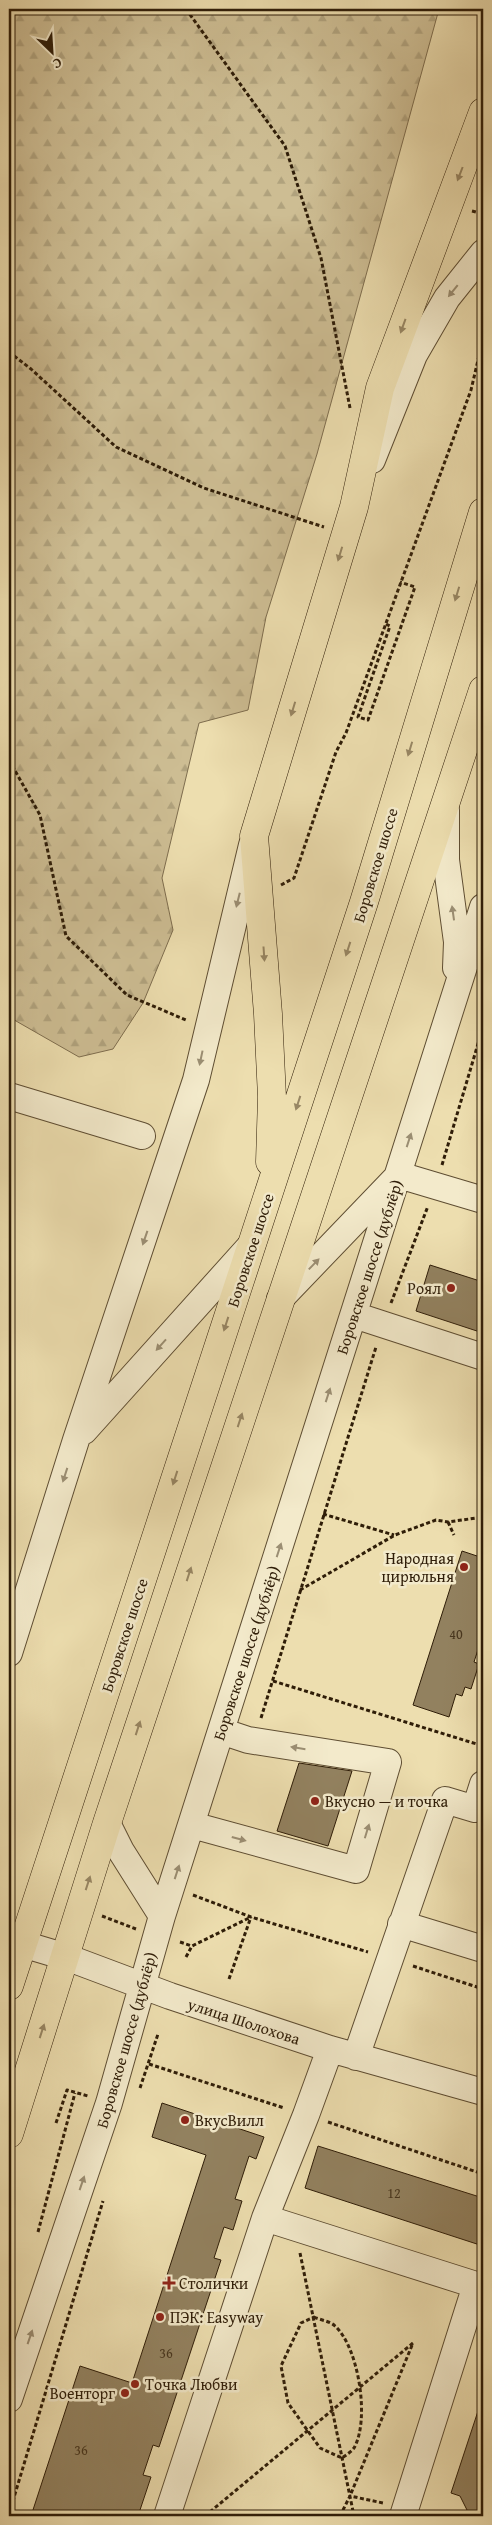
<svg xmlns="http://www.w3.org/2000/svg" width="492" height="2525" viewBox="0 0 492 2525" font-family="'Gentium Book Plus',serif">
  <defs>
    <pattern id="forest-firs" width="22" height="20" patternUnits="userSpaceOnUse" patternTransform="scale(1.25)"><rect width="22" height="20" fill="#cdbd93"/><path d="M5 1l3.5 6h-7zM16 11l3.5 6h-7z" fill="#b0a27d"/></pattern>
  </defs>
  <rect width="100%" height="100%" fill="#eddeaf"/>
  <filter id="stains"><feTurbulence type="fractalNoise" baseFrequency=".004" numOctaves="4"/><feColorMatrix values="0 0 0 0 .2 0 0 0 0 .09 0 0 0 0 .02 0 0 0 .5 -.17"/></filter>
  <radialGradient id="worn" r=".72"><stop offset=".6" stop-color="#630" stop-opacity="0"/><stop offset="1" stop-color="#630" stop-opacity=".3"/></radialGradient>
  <!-- forest -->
  <path fill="url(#forest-firs)" stroke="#7e6d4e" d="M 9,9 L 439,9 L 317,454 L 266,617 L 248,710 L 199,723 L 162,878 L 173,930 L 143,1003 L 113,1049 L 79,1057 L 9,1017 Z"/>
  <!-- building -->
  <path fill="#92815f" stroke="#2f1d08" d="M 430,1265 L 483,1282 L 483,1333 L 416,1311 Z
    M 462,1551 L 483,1558 L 483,1634 L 474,1662 L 479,1664 L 471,1689 L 465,1687 L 462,1696 L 456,1694 L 449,1717 L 413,1705 Z
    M 299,1763 L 352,1771 L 328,1846 L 277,1831 Z
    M 162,2103 L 264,2137 L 256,2159 L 249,2156 L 235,2199 L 242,2201 L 233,2230 L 224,2227 L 214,2258 L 221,2260 L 159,2447 L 153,2445 L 143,2475 L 151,2477 L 138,2516 L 31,2516 L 80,2366 L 132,2383 L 206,2155 L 152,2137 Z
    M 318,2146 L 483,2198 L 483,2246 L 305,2188 Z
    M 480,2405 L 483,2405 L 483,2516 L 470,2516 L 460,2496 L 451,2493 Z"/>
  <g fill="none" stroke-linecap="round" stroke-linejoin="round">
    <defs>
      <path id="minor" d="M 372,460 L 414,355 L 447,298 L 483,253
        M 446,810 L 446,860 L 457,942 L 456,968
        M 9,1096 L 142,1136
        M 280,1299 L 399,1175 L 483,1200
        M 354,1315 L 483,1357
        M 84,1431 L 252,1244
        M 9,1653 L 76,1440 L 196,1080 L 252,845
        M 107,1823 L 121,1851 L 162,1916
        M 192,1825 L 356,1870 L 388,1762 L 248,1740 L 221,1731
        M 401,1924 L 483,1949
        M 9,1940 L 66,1957 L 170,1996 L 330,2049 L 483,2092
        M 356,2057 L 445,1800 L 475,1809 L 483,1784
        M 265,2218 L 476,2285 L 403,2516
        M 9,2399 L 109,2103 L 162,1916 L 483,907
        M 167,2516 L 265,2218 L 306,2115 L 330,2049"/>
      <path id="major" d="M 270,1162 L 272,1097 L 268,1014 L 254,836 L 354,507 L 380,388 L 483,112
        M 9,1986 L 364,902 L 483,512
        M 9,2134 L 107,1823 L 483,690"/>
    </defs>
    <!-- minor casing -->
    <use href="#minor" stroke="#5e4d32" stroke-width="28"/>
    <!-- major casing -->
    <use href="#major" stroke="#2f1d08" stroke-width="29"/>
    <!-- path -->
    <path stroke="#2f1d08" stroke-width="3" stroke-dasharray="4 2.5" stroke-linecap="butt" d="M 186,9 L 285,146 L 321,258 L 350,408
      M 472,211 L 483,214
      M 9,352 L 31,369 L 116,447 L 204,488 L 324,527
      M 386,624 L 390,626 L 358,717 L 368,720 L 415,587 L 400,582
      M 9,760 L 40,815 L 66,936 L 127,995 L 186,1020
      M 281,885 L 294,878 L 336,752 L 346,733 L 471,390 L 483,339
      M 442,1165 L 483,1027
      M 391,1303 L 428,1206
      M 323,1514 L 394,1535
      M 448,1522 L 454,1535
      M 300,1590 L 395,1535 L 436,1520 L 448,1522 L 483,1517
      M 273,1681 L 483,1746
      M 261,1718 L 376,1347
      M 9,1884 L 12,1885
      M 193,1895 L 251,1917 L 368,1952
      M 102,1916 L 136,1929
      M 180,1942 L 192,1946
      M 186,1957 L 192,1946 L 251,1917
      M 413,1966 L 483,1989
      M 229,1979 L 251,1917
      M 149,2064 L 284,2108
      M 140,2088 L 158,2034
      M 328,2122 L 483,2174
      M 56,2123 L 67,2090 L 88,2096
      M 38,2232 L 75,2093
      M 300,2253 L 354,2516
      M 314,2317 C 320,2320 330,2321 335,2326 C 359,2348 370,2420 354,2448 C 351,2452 346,2455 342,2458 L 320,2448 L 288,2403 L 281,2366 L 301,2323 Z
      M 9,2514 L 103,2201
      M 205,2516 L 413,2343 L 350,2496
      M 340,2516 L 350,2496 L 383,2503"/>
    <!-- minor -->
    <use href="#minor" stroke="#f3eacb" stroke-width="26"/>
    <!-- major -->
    <use href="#major" stroke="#eddeaf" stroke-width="28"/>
  </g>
  <!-- one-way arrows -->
  <defs><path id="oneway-solid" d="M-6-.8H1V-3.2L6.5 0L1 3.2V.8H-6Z" transform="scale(1.25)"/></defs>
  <g fill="#988764">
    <use href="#oneway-solid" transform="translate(460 174) rotate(111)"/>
    <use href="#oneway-solid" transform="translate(403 326) rotate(110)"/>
    <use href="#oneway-solid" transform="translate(340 554) rotate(107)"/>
    <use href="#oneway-solid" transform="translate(457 594) rotate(107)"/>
    <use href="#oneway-solid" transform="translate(293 709) rotate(107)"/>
    <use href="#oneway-solid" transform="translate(410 749) rotate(107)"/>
    <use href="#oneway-solid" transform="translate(348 949) rotate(108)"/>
    <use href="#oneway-solid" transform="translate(264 954) rotate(86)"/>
    <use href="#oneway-solid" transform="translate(298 1103) rotate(108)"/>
    <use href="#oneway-solid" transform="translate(226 1324) rotate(108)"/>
    <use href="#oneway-solid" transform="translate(240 1420) rotate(-72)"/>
    <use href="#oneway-solid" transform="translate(175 1478) rotate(108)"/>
    <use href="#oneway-solid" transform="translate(189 1574) rotate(-72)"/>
    <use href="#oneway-solid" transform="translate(138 1728) rotate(-72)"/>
    <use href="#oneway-solid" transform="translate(88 1883) rotate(-72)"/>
    <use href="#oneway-solid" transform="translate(42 2031) rotate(-72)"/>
  </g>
  <g fill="#9b8e73">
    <use href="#oneway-solid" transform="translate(453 291) rotate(129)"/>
    <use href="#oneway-solid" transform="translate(238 900) rotate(104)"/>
    <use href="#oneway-solid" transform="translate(453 913) rotate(-98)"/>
    <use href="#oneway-solid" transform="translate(201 1058) rotate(102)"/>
    <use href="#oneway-solid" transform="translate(409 1140) rotate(-72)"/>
    <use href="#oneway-solid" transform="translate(145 1238) rotate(109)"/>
    <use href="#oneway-solid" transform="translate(314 1264) rotate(-46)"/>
    <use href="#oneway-solid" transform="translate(161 1345) rotate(132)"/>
    <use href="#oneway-solid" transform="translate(328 1395) rotate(-72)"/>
    <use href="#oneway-solid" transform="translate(65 1475) rotate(108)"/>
    <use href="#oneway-solid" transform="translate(279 1550) rotate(-72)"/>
    <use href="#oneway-solid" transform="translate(298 1748) rotate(-171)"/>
    <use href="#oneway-solid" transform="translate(367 1831) rotate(-73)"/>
    <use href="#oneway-solid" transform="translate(239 1839) rotate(15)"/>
    <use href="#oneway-solid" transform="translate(177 1872) rotate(-72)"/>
    <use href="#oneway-solid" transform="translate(82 2183) rotate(-71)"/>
    <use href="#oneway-solid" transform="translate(30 2337) rotate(-71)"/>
  </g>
  <!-- markers -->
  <g fill="#8f2418" stroke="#f3eacb" stroke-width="2">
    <circle cx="451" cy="1288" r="5"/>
    <circle cx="464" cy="1567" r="5"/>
    <circle cx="315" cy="1801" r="5"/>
    <circle cx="185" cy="2120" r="5"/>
    <path d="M166.5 2275.5h5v5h5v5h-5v5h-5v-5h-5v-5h5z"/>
    <circle cx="160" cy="2317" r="5"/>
    <circle cx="135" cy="2384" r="5"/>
    <circle cx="125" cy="2393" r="5"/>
  </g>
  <g text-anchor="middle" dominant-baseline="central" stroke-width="5" stroke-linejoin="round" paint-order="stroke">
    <!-- number labels -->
    <g font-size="14" fill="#48361e">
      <text x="456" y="1634">40</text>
      <text x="394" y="2193">12</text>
      <text x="166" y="2353">36</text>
      <text x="81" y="2450">36</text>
    </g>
    <!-- street labels -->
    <g font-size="16" fill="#2f1d08" stroke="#f3eacb">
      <text transform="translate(375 865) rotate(-73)">Боровское шоссе</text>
      <text transform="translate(250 1250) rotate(-72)">Боровское шоссе</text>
      <text transform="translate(369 1267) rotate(-72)">Боровское шоссе (дублёр)</text>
      <text transform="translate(124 1635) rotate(-72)">Боровское шоссе</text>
      <text transform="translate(246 1653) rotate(-72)">Боровское шоссе (дублёр)</text>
      <text transform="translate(244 2021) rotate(18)">улица Шолохова</text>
      <text transform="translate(126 2040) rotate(-74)">Боровское шоссе (дублёр)</text>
    </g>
    <!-- poi labels -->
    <g font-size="16" fill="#2f1d08" stroke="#f3eacb" text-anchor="start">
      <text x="441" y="1288" text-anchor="end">Роял</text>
      <text x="454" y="1558" text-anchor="end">Народная<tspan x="454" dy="18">цирюльня</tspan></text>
      <text x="325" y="1801">Вкусно — и точка</text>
      <text x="195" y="2120">ВкусВилл</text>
      <text x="179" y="2283">Столички</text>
      <text x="170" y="2317">ПЭК: Easyway</text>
      <text x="145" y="2384">Точка Любви</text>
      <text x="115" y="2393" text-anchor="end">Военторг</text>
    </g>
  </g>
  <!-- margin -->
  <rect width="492" height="2525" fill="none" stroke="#eddeaf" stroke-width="30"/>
  <rect x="10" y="10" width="472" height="2505" fill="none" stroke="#2f1d08" stroke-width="2.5"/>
  <rect x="15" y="15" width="462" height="2495" fill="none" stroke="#2f1d08"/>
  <!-- north arrow -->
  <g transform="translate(52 52) rotate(155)" stroke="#f3eacb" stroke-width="4" paint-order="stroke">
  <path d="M0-4L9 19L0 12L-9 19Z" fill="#2f1d08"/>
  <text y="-8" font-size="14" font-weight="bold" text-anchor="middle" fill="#2f1d08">С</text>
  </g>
  <rect width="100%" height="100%" filter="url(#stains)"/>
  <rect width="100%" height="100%" fill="url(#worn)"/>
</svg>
